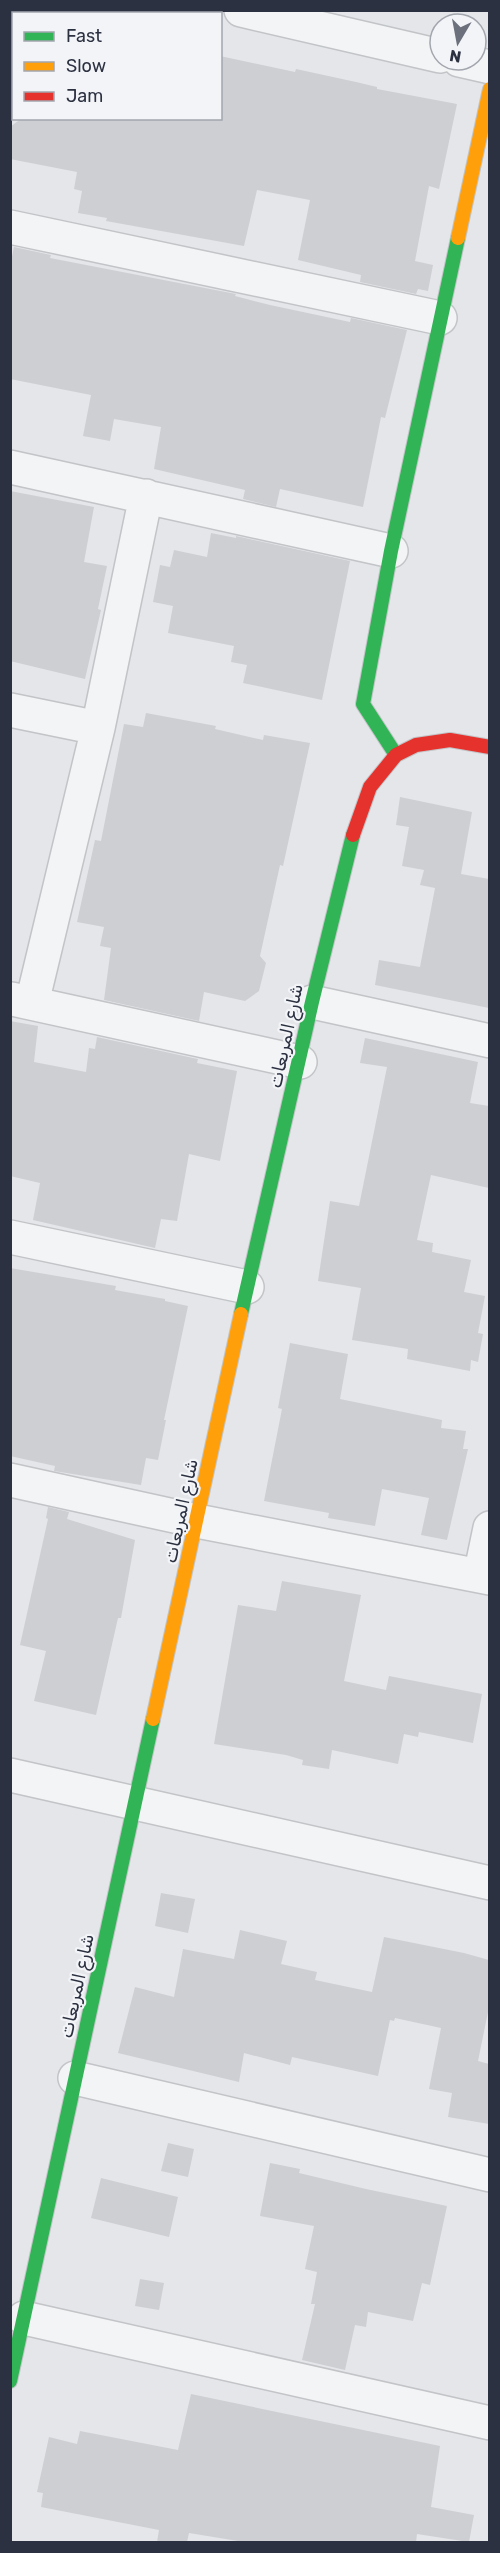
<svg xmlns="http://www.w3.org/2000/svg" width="500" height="2553" viewBox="0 0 500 2553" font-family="Rubik,'Noto Naskh Arabic',sans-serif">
  <rect width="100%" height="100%" fill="#e4e6e9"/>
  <!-- building -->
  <path fill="#cecfd3" d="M 220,56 L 295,72 L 296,69 L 356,82 L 377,87 L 377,89 L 457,104 L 439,189 L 429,186 L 415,261 L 433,265 L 428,291 L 418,289 L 416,294 L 360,282 L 361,275 L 298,260 L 310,200 L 257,190 L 244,246 L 106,221 L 107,218 L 78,213 L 82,191 L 74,189 L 77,172 L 10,159 L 10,127 L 22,118 L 220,118 Z
    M 14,247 L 51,255 L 50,258 L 236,294 L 235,296 L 270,305 L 350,322 L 351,318 L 407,330 L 385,418 L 381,417 L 363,507 L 280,489 L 276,507 L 243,499 L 245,490 L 154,469 L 161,427 L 114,419 L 110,441 L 83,436 L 91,395 L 10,379 L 10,266 Z
    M 10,491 L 94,507 L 84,562 L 107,566 L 98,609 L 101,610 L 85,679 L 10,661 Z
    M 211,533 L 236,538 L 236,536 L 350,561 L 322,700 L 243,683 L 247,665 L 231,662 L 234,646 L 168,633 L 173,606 L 153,602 L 160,565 L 170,567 L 174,550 L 207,557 Z
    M 146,713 L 216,726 L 215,729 L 263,740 L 264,735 L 310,743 L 283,866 L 280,865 L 260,956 L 266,963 L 259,991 L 245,1001 L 204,992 L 199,1021 L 104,1000 L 111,948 L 100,946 L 104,927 L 77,922 L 95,840 L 101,841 L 124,724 L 143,727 Z
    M 400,797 L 472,812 L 461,874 L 489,879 L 489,1008 L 375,985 L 379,960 L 420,967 L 435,888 L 420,885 L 424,870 L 402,866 L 409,827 L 396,825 Z
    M 10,1021 L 38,1026 L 34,1062 L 86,1072 L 89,1048 L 95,1049 L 97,1037 L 193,1058 L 198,1059 L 197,1063 L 237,1071 L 220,1161 L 189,1154 L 177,1221 L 161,1219 L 155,1248 L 33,1220 L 40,1183 L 10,1176 Z
    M 365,1038 L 478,1062 L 470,1103 L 489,1106 L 489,1188 L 431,1175 L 417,1240 L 433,1243 L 432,1252 L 471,1260 L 464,1292 L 485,1296 L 478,1333 L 483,1334 L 478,1362 L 471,1360 L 470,1371 L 407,1359 L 408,1349 L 352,1340 L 361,1288 L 318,1281 L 330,1201 L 359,1206 L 387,1067 L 360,1063 Z
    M 10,1268 L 116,1286 L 115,1290 L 165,1299 L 165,1301 L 188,1306 L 164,1420 L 166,1420 L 158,1460 L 146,1458 L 141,1485 L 54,1471 L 55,1466 L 10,1456 Z
    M 290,1343 L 348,1354 L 340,1399 L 442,1420 L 441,1428 L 466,1431 L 463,1449 L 468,1449 L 447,1540 L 421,1535 L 429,1498 L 382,1489 L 375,1526 L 328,1518 L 329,1513 L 264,1501 L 282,1409 L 278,1408 Z
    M 48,1507 L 69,1512 L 67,1519 L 135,1540 L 121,1618 L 118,1618 L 96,1715 L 34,1701 L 46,1651 L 20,1645 L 48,1519 L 46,1518 Z
    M 282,1581 L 361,1595 L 344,1681 L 386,1690 L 389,1676 L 482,1694 L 473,1743 L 419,1732 L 418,1737 L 404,1734 L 398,1764 L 332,1750 L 329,1769 L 302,1765 L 303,1760 L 286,1755 L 214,1744 L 238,1605 L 276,1611 Z
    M 161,1893 L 195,1899 L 188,1933 L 155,1926 Z
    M 240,1930 L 287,1941 L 281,1964 L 317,1972 L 315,1980 L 372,1992 L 384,1937 L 464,1953 L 489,1960 L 489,2007 L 478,2061 L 489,2064 L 489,2124 L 448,2117 L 452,2093 L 429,2089 L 441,2028 L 395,2018 L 394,2021 L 390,2020 L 378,2076 L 292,2057 L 290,2065 L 244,2053 L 239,2082 L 118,2053 L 135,1987 L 174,1997 L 183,1949 L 234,1959 Z
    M 168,2143 L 194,2149 L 188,2177 L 161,2171 Z
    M 270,2163 L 300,2169 L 299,2173 L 366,2189 L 447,2206 L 430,2285 L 422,2283 L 413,2321 L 368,2312 L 366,2327 L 355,2325 L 345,2370 L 302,2360 L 315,2304 L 311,2304 L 317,2272 L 305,2269 L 314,2226 L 260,2216 Z
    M 101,2178 L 178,2197 L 169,2237 L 91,2218 Z
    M 140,2279 L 164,2283 L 159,2310 L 135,2306 Z
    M 191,2394 L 440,2446 L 431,2507 L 474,2515 L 469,2542 L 417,2534 L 416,2542 L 244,2542 L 189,2533 L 187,2542 L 157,2542 L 159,2530 L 41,2507 L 43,2493 L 37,2492 L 49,2437 L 77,2444 L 80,2431 L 178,2450 Z"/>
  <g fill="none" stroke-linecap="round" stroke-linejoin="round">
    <defs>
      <path id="street" d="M 241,10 L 440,56
        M 459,60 L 490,67
        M 10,227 L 440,318
        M 10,467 L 391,551
        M 10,710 L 98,728
        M 12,999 L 300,1062
        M 312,1002 L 490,1041
        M 32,1003 L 98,728 L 146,496
        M 10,1237 L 247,1287
        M 10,1480 L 197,1521 L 490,1578
        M 480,1576 L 490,1528
        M 10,1775 L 490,1883
        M 75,2078 L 490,2175
        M 24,2318 L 490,2423"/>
      <path id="fast" d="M 396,755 L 363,704 L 391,551 L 458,238
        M 241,1314 L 312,1002 L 353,835
        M 10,2381 L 153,1719"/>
      <path id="slow" d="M 458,238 L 490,89
        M 153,1719 L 241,1314"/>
      <path id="jam" d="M 353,835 L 370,787 L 396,755 L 416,745 L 450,740 L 490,747"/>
    </defs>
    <!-- street casing -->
    <use href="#street" stroke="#c2c4c7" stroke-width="36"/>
    <!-- fast casing -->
    <use href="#fast" stroke="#c2c4c7" stroke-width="16"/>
    <!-- slow casing -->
    <use href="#slow" stroke="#c2c4c7" stroke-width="16"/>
    <!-- jam casing -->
    <use href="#jam" stroke="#c2c4c7" stroke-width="16"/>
    <!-- street -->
    <use href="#street" stroke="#f3f4f5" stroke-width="33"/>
    <!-- fast -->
    <use href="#fast" stroke="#30b455" stroke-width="14"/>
    <!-- slow -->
    <use href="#slow" stroke="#ff9f0a" stroke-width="14"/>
    <!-- jam -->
    <use href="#jam" stroke="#e5322d" stroke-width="14"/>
  </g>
  <g text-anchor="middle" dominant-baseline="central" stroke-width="4.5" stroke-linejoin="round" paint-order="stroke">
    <!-- street labels -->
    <g font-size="18" fill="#2c3141" stroke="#f2f4f7">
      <text transform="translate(286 1036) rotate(-78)">شارع المربعات</text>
      <text transform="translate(181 1511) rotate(-78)">شارع المربعات</text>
      <text transform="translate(77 1986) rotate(-78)">شارع المربعات</text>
    </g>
  </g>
  <!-- border -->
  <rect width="500" height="2553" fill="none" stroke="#2c3141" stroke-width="24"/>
  <!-- legend -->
  <rect x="12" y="12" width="210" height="108" fill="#f2f4f7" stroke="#a3a6ae" stroke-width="1.5"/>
  <rect x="24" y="32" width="30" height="9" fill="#30b455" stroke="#a3a6ae" stroke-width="1.5"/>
  <text x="66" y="42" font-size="18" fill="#2c3141">Fast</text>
  <rect x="24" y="62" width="30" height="9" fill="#ff9f0a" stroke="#a3a6ae" stroke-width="1.5"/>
  <text x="66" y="72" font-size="18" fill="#2c3141">Slow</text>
  <rect x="24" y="92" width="30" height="9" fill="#e5322d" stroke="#a3a6ae" stroke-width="1.5"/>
  <text x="66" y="102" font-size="18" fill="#2c3141">Jam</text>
  <!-- north arrow -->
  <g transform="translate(458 42) rotate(190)"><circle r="28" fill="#f2f4f7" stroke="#a3a6ae" stroke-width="1.5"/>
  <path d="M0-4.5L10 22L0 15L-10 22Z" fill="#6c707c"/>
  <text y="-9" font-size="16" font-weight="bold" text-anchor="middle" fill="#2c3141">N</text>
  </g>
</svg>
